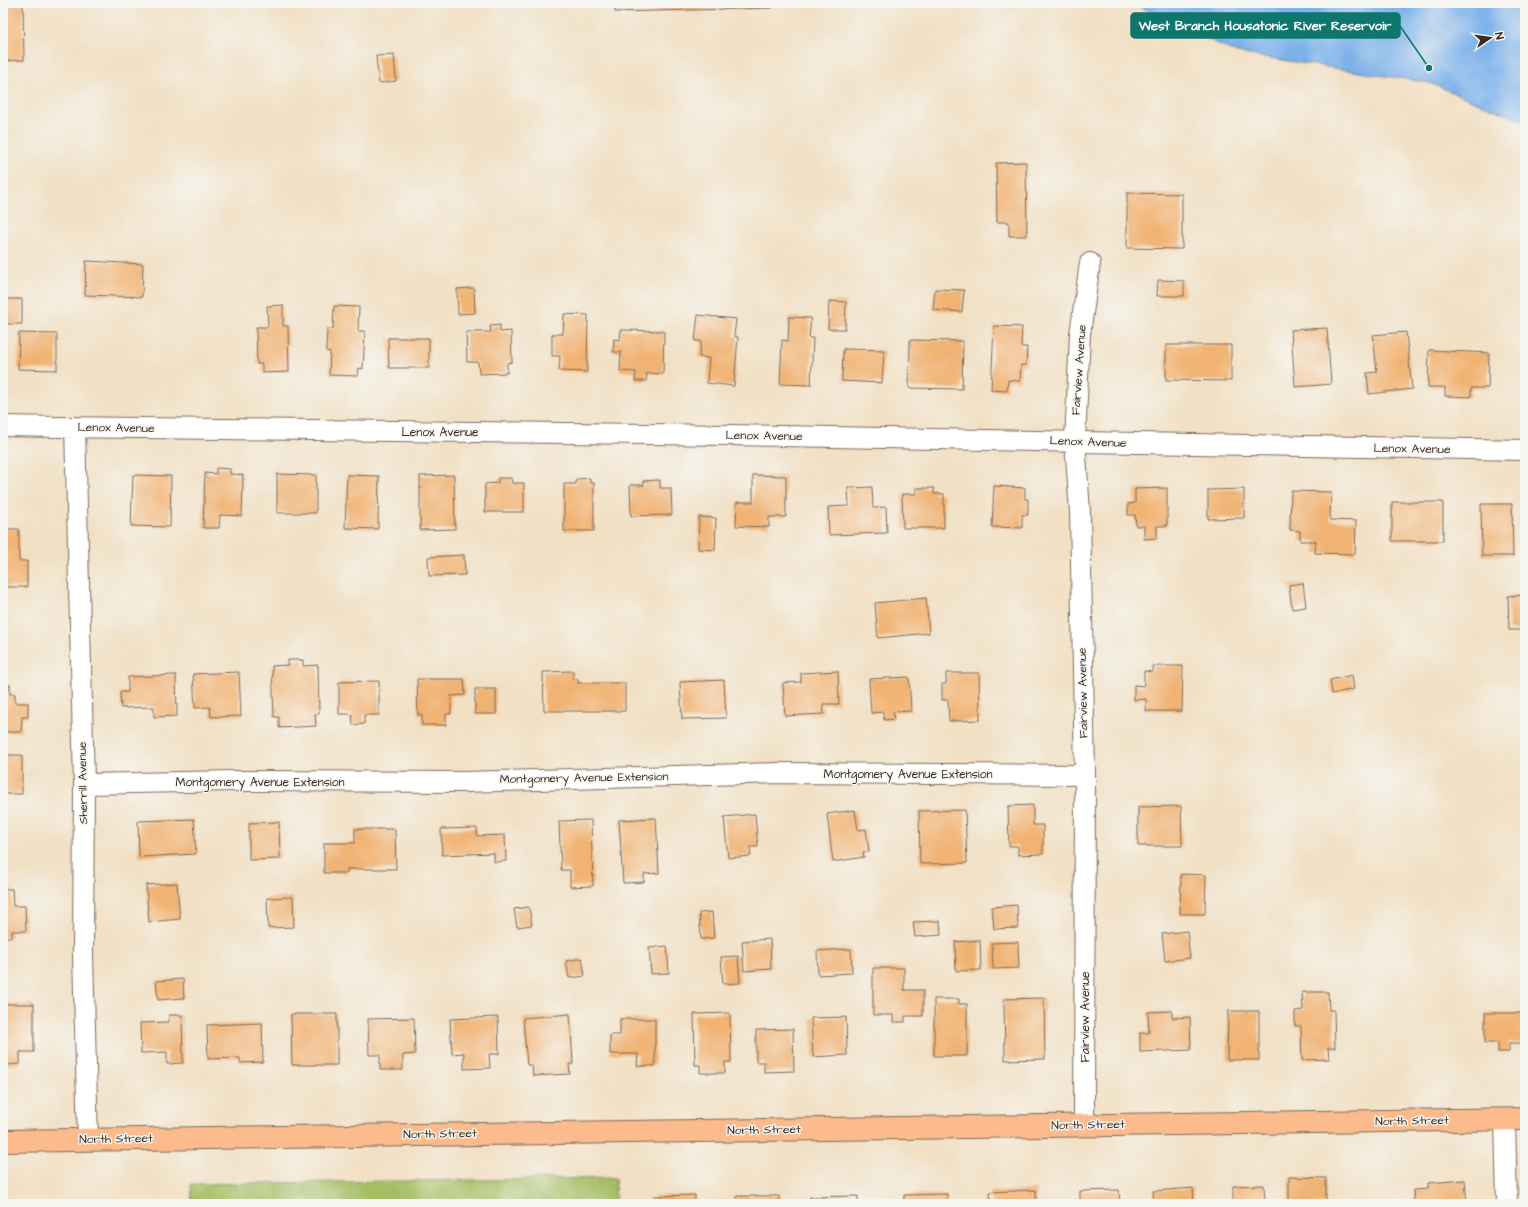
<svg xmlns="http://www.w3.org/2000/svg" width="1528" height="1207" viewBox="0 0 1528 1207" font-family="'Architects Daughter',sans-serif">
  <rect width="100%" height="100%" fill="#f6f6f2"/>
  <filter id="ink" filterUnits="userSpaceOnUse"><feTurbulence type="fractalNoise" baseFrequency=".025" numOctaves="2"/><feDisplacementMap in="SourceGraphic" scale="8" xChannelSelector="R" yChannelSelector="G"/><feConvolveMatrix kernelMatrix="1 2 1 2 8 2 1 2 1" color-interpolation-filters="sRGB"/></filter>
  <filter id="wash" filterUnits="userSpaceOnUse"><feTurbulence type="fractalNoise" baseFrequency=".012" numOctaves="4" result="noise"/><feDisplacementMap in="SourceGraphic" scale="16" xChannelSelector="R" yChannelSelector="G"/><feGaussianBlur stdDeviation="0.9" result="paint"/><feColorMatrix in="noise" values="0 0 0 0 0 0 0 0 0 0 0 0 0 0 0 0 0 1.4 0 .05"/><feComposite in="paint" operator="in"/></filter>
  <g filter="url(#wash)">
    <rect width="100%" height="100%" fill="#f1e0c4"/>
    <!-- green -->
    <path fill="#a5bd63" stroke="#707440" d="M 615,1178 L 616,1204 L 192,1204 L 191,1184 Z"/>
    <!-- water -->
    <path fill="#7cb1ea" stroke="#5c6e84" d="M 1141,3 L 1525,3 L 1525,122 L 1430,83 L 1237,53 L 1140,7 Z"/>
    <g id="blocks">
      <!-- building -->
      <path fill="#f1b373" d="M 615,3 L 772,3 L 772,8 L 615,12 Z
        M 23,4 L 24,60 L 3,61 L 3,5 Z
        M 394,55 L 396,81 L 379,83 L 376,56 Z
        M 1026,162 L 1027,236 L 1009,236 L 1009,222 L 997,222 L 996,163 Z
        M 1127,193 L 1182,194 L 1182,249 L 1127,248 Z
        M 86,261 L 143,264 L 142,297 L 85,295 Z
        M 1158,280 L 1184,281 L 1184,296 L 1157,296 Z
        M 474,288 L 475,313 L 458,314 L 457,289 Z
        M 935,289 L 964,290 L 962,312 L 933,310 Z
        M 3,299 L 22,299 L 22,324 L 3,324 Z
        M 829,301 L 846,302 L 845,329 L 828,329 Z
        M 283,305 L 283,326 L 288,326 L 289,372 L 262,373 L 262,364 L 257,364 L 256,327 L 268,327 L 267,306 Z
        M 334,306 L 359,307 L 358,331 L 365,331 L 363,369 L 359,368 L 358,376 L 329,375 L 330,352 L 326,351 L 327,329 L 333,329 Z
        M 564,314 L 588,315 L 587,372 L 559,371 L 560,356 L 552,356 L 552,334 L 563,334 Z
        M 698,315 L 736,319 L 734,336 L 738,337 L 734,386 L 707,383 L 709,358 L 699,357 L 701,341 L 695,341 Z
        M 789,317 L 811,318 L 809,338 L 813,338 L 811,385 L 780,384 L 782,340 L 788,341 Z
        M 500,325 L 500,332 L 511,331 L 512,362 L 507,363 L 507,373 L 479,374 L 478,362 L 467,362 L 466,332 L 491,332 L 490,326 Z
        M 994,326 L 1022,327 L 1021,347 L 1027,347 L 1026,365 L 1021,365 L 1020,381 L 1008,380 L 1007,391 L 991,390 Z
        M 1327,328 L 1331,384 L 1295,387 L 1291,330 Z
        M 621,330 L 664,331 L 663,374 L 647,373 L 646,381 L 635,381 L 636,372 L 620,371 L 621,352 L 613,352 L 614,339 L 620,340 Z
        M 1406,332 L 1412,389 L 1369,394 L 1367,373 L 1377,372 L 1373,335 Z
        M 19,333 L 57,334 L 57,370 L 18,369 Z
        M 388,338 L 429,338 L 429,368 L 389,368 Z
        M 910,340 L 963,341 L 962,389 L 909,388 Z
        M 1166,345 L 1231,345 L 1231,381 L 1166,380 Z
        M 843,349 L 884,350 L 882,383 L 842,381 Z
        M 1429,350 L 1489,353 L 1488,388 L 1471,388 L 1471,397 L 1445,396 L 1445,387 L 1428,387 Z
        M 216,468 L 230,469 L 230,474 L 243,475 L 242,516 L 220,515 L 219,528 L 203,528 L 205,473 L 216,474 Z
        M 277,474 L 316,475 L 316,513 L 277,513 Z
        M 133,475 L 171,476 L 170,527 L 131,526 Z
        M 347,475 L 379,476 L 378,529 L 345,528 Z
        M 454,475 L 455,529 L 420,530 L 420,476 Z
        M 753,475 L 786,476 L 786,517 L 769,517 L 769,527 L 736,526 L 737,502 L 753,502 Z
        M 498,478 L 511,478 L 512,483 L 524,483 L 524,512 L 485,512 L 485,484 L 498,483 Z
        M 590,478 L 590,483 L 594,483 L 594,531 L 564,531 L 564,484 L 576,484 L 576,479 Z
        M 660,480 L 660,488 L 671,488 L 672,515 L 631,516 L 630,485 L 644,485 L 643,481 Z
        M 994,486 L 1025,488 L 1025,499 L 1028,499 L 1028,515 L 1022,515 L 1022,528 L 992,527 Z
        M 872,487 L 873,508 L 886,507 L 887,533 L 829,535 L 828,507 L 849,506 L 848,488 Z
        M 916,488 L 934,488 L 934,494 L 944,494 L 944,528 L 903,528 L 902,494 L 916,494 Z
        M 1167,488 L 1167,526 L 1157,526 L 1157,538 L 1144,539 L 1144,526 L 1136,526 L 1135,515 L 1128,515 L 1128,504 L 1135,503 L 1135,489 Z
        M 1244,489 L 1244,518 L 1208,519 L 1208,490 Z
        M 1291,491 L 1331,492 L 1330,520 L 1356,521 L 1355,554 L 1315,553 L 1316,541 L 1300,541 L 1300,531 L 1290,530 Z
        M 1392,502 L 1443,502 L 1443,541 L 1392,541 Z
        M 1481,504 L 1512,504 L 1513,556 L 1482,556 Z
        M 699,517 L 716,518 L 715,550 L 698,549 Z
        M 3,529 L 19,529 L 19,561 L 27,561 L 27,587 L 3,587 Z
        M 464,555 L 465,575 L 429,576 L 428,557 Z
        M 1303,583 L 1306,607 L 1292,609 L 1289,585 Z
        M 1525,595 L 1525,630 L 1509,630 L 1508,596 Z
        M 926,598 L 929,633 L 878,638 L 875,603 Z
        M 288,660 L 303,660 L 303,666 L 318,665 L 319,714 L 315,714 L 316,726 L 279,728 L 279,717 L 274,717 L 272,666 L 288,665 Z
        M 1153,666 L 1183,666 L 1182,711 L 1146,711 L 1146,699 L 1134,700 L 1134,685 L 1144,686 L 1144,671 L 1153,672 Z
        M 573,671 L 573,679 L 578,679 L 578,683 L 625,683 L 625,711 L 544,711 L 543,672 Z
        M 838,671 L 839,704 L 823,704 L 824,714 L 785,716 L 783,683 L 801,682 L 801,673 Z
        M 239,672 L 241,716 L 211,717 L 210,707 L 195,708 L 193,674 Z
        M 946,673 L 979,673 L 980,720 L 949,721 L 948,700 L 942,700 L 942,684 L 946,684 Z
        M 176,675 L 177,716 L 154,717 L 154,707 L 121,708 L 120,692 L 128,692 L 128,677 Z
        M 1352,675 L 1354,689 L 1332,694 L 1330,680 Z
        M 909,677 L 911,711 L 893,712 L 894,719 L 884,720 L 883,712 L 871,713 L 869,679 Z
        M 417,679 L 464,679 L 465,695 L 451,696 L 451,714 L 446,714 L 446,725 L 422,725 L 422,715 L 418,715 Z
        M 724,680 L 726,718 L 682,719 L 680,682 Z
        M 379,681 L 379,715 L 364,715 L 364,724 L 353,725 L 352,714 L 339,714 L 339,682 Z
        M 3,685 L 10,685 L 10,694 L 15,694 L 15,703 L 28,703 L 28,717 L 22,717 L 21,732 L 3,732 Z
        M 475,689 L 496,689 L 496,714 L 475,714 Z
        M 3,755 L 22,755 L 22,794 L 3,794 Z
        M 1033,805 L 1033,825 L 1043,825 L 1043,854 L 1018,855 L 1018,846 L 1009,846 L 1008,806 Z
        M 1181,806 L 1182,846 L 1138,846 L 1138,807 Z
        M 855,810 L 858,830 L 866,829 L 869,852 L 863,852 L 864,857 L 833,862 L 827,814 Z
        M 965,810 L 967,863 L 920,864 L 919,811 Z
        M 755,814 L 758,847 L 750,847 L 751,856 L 728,858 L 724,817 Z
        M 656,818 L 659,873 L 644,874 L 644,882 L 623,883 L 619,820 Z
        M 194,819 L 196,854 L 139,857 L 138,821 Z
        M 591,820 L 593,886 L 570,887 L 570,870 L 561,870 L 559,821 Z
        M 279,822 L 280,859 L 249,860 L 249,823 Z
        M 477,828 L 477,836 L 505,835 L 506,861 L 494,862 L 494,853 L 442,855 L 441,829 Z
        M 355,829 L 395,829 L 396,869 L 347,869 L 347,873 L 324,873 L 324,843 L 355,843 Z
        M 1181,874 L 1206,875 L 1205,914 L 1180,914 Z
        M 177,883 L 180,919 L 149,922 L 146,885 Z
        M 3,889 L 12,889 L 13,906 L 25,906 L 26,931 L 12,931 L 12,937 L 3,937 Z
        M 293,897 L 294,927 L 268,928 L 267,898 Z
        M 1017,905 L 1018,928 L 994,929 L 992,907 Z
        M 529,907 L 532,925 L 517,927 L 514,909 Z
        M 712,912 L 714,938 L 701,939 L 699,913 Z
        M 940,921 L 941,935 L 915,937 L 913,922 Z
        M 1187,931 L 1190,958 L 1165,961 L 1162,934 Z
        M 770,939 L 771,969 L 744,971 L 742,941 Z
        M 980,940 L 981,970 L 956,971 L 955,942 Z
        M 1018,942 L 1019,968 L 993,969 L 992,943 Z
        M 667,946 L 669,973 L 651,974 L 649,948 Z
        M 851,949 L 852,973 L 818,975 L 817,951 Z
        M 738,956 L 740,983 L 723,984 L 721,957 Z
        M 582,958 L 585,976 L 569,978 L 566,961 Z
        M 873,968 L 904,968 L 904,990 L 923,990 L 923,1016 L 905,1016 L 905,1022 L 893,1022 L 893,1015 L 873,1015 Z
        M 183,979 L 184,998 L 158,1000 L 156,981 Z
        M 1302,992 L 1328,992 L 1329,1010 L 1334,1010 L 1335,1048 L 1328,1048 L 1329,1059 L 1302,1060 L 1301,1026 L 1295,1026 L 1295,1011 L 1303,1010 Z
        M 1044,998 L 1045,1059 L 1005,1060 L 1004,999 Z
        M 934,999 L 959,999 L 959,1004 L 967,1004 L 967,1056 L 934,1056 Z
        M 3,1004 L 34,1004 L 34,1052 L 20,1052 L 20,1064 L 5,1065 L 5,1053 L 3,1053 Z
        M 1172,1011 L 1172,1018 L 1190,1017 L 1191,1050 L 1140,1052 L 1140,1033 L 1149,1033 L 1148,1012 Z
        M 1228,1011 L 1259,1011 L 1259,1060 L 1227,1060 Z
        M 730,1013 L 731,1062 L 725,1062 L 725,1073 L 700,1073 L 700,1065 L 695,1065 L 694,1014 Z
        M 1485,1013 L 1525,1013 L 1525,1043 L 1509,1043 L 1509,1052 L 1498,1052 L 1498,1043 L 1485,1043 Z
        M 291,1014 L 337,1014 L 337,1065 L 292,1065 Z
        M 570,1014 L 573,1064 L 569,1064 L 570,1074 L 533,1076 L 532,1065 L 527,1065 L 523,1018 Z
        M 169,1015 L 182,1015 L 183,1063 L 167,1064 L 167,1052 L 141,1053 L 140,1023 L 169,1022 Z
        M 498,1017 L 499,1054 L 489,1054 L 490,1068 L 464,1069 L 464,1053 L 452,1054 L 450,1019 Z
        M 846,1017 L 847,1055 L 813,1057 L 811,1018 Z
        M 414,1018 L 415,1054 L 403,1055 L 403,1070 L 380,1070 L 380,1055 L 369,1055 L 368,1019 Z
        M 620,1019 L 655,1019 L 655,1066 L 637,1066 L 638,1054 L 610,1054 L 610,1035 L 620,1035 Z
        M 262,1023 L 263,1062 L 240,1063 L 240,1058 L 208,1059 L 207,1025 Z
        M 793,1029 L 794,1071 L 764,1072 L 764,1062 L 756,1062 L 756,1030 Z
        M 1289,1177 L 1326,1178 L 1326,1204 L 1289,1204 Z
        M 1465,1180 L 1467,1204 L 1414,1204 L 1413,1190 L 1428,1189 L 1428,1183 Z
        M 1264,1185 L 1265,1204 L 1233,1204 L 1233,1186 Z
        M 1193,1188 L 1194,1204 L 1154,1204 L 1153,1191 Z
        M 1036,1190 L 1036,1204 L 991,1204 L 990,1192 Z
        M 1119,1190 L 1120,1204 L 1080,1204 L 1080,1191 Z
        M 947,1194 L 947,1204 L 904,1204 L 904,1195 Z
        M 695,1195 L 695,1204 L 654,1204 L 654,1196 Z
        M 737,1196 L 779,1196 L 779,1204 L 737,1204 Z
        M 858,1196 L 858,1204 L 810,1204 L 810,1197 Z"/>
    </g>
  </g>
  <g filter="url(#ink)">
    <use href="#blocks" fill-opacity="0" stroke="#7b6a58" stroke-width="1"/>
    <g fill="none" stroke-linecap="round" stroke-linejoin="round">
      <defs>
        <path id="minor" d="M 3,426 C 245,431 487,431 730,435 C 995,439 1260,447 1525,450
          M 75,427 L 84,784 L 83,955 L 88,1140
          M 84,784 L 233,781 L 465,782 L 779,773 L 1085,775
          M 1505,1120 L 1507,1204
          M 1084,1125 L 1085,775 L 1080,512 L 1075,441 L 1080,334 L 1090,263"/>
        <path id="primary" d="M 3,1141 L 1525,1119"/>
      </defs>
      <!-- minor casing -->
      <use href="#minor" stroke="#7b6a58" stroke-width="22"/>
      <!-- primary casing -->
      <use href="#primary" stroke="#7b6a58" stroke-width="24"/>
      <!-- minor -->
      <use href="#minor" stroke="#fff" stroke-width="20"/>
      <!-- primary -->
      <use href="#primary" stroke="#fbbb8c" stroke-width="22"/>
    </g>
  </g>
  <g text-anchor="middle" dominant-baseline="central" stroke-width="3" stroke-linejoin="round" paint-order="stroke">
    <!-- street labels -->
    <g font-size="12" fill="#3b2a1e" stroke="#f6f6f2">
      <text transform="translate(1079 370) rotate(-86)">Fairview Avenue</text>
      <text transform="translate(116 428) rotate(1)">Lenox Avenue</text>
      <text x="440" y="432">Lenox Avenue</text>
      <text transform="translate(764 436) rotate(1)">Lenox Avenue</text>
      <text transform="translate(1088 442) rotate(2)">Lenox Avenue</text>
      <text transform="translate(1412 449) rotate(1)">Lenox Avenue</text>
      <text transform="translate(1083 693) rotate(-91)">Fairview Avenue</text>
      <text x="908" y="774">Montgomery Avenue Extension</text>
      <text transform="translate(584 778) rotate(-1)">Montgomery Avenue Extension</text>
      <text x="260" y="782">Montgomery Avenue Extension</text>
      <text transform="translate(83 783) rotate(-91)">Sherrill Avenue</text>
      <text transform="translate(1085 1017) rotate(-90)">Fairview Avenue</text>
      <text transform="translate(1412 1121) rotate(-1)">North Street</text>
      <text transform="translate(1088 1125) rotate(-1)">North Street</text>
      <text transform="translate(764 1130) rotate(-1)">North Street</text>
      <text transform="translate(440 1134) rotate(-1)">North Street</text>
      <text transform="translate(116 1139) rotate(-1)">North Street</text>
    </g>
  </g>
  <!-- callouts -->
  <path fill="none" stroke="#0f766e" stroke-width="1.5" d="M1429 68L1400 26"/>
  <circle fill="#0f766e" stroke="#f6f6f2" stroke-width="1.5" cx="1429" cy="68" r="4"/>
  <rect fill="#0f766e" stroke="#0f766e" stroke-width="1.5" x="1131" y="13" width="269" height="25" rx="4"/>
  <g font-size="13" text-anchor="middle" font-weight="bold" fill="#fff">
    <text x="1265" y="30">West Branch Housatonic River Reservoir</text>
  </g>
  <!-- margin -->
  <rect width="1528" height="1207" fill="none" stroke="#f6f6f2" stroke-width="16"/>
  <!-- north arrow -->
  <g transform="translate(1490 38) rotate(77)" stroke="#f6f6f2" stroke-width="3" paint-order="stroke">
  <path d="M0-3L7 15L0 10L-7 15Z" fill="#3b2a1e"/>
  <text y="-6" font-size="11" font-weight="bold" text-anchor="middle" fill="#3b2a1e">N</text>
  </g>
</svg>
